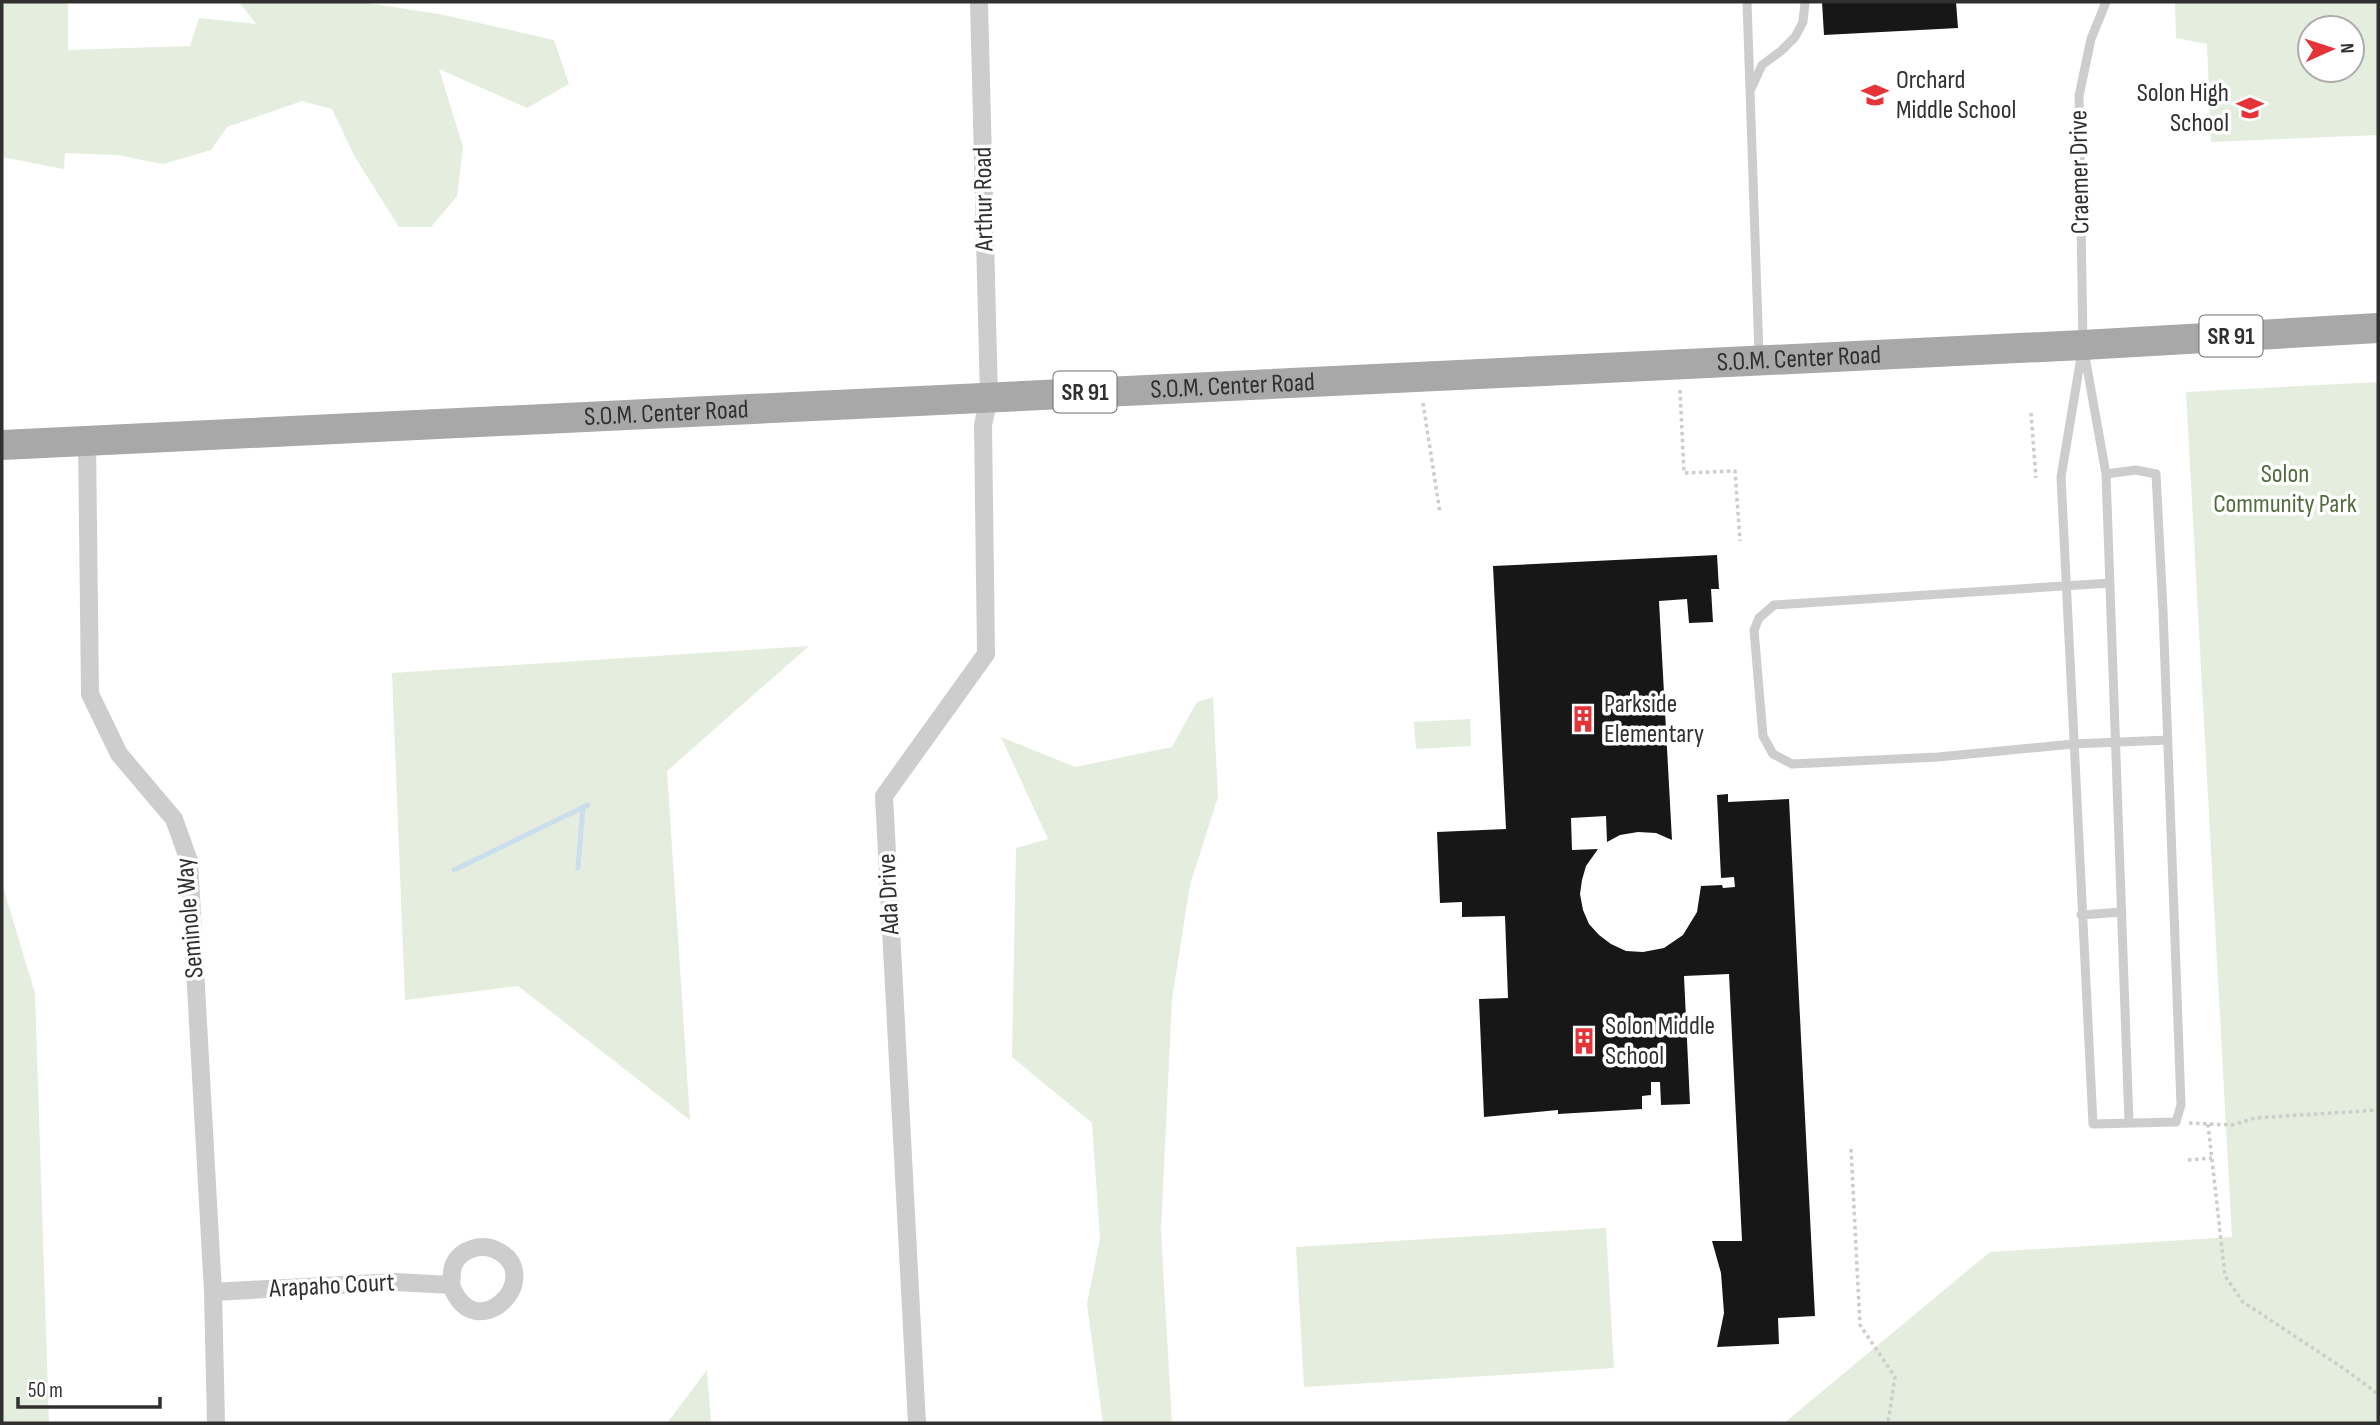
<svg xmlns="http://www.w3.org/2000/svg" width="2380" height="1425" viewBox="0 0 2380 1425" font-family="'Sofia Sans Condensed',sans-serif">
  <rect width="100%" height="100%" fill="#fff"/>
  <!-- green -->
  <path fill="#e5edde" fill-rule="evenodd" d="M 2,2 L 68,2 L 68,50 L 190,46 L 199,18 L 256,24 L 239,2 L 361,2 L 444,15 L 554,40 L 569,84 L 527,108 L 439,69 L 463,147 L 457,196 L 431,227 L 399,227 L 355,157 L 332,109 L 302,101 L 227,127 L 211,150 L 163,164 L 117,155 L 65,153 L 64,169 L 2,157 Z
    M 2175,2 L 2378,2 L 2378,135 L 2211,142 L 2207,44 L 2176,38 ZM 2310,28 L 2352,28 L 2352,70 L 2310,70 Z
    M 2378,382 L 2378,1423 L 1784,1423 L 1990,1252 L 2232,1237 L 2186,392 Z
    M 809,646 L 667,771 L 690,1120 L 518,986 L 405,1000 L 392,673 Z
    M 1213,697 L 1218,797 L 1190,885 L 1172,999 L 1161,1231 L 1172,1423 L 1103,1423 L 1087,1304 L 1100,1239 L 1092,1123 L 1012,1057 L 1016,848 L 1048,839 L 1001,737 L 1075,767 L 1172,747 L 1197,702 Z
    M 1470,719 L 1471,746 L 1416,749 L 1414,722 Z
    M 2,884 L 35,993 L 49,1423 L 2,1423 Z
    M 1606,1228 L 1614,1368 L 1304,1387 L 1296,1247 Z
    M 707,1370 L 711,1423 L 667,1423 Z"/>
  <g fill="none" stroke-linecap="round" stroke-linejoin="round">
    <!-- stream -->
    <path stroke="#cbdeed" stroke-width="5" d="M 578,868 L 583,807
      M 454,870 L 588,805"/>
  </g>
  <!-- building -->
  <path fill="#171717" d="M 1822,2 L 1956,2 L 1958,28 L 1824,35 Z
    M 1717,555 L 1719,589 L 1711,589 L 1713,622 L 1689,623 L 1687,599 L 1659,601 L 1672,840 L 1656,833 L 1638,832 L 1620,835 L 1607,842 L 1606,816 L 1571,818 L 1572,850 L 1598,849 L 1586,866 L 1582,880 L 1580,894 L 1583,910 L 1589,924 L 1599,935 L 1611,944 L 1626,951 L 1643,952 L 1664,948 L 1683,935 L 1697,912 L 1701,886 L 1722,885 L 1723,888 L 1735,887 L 1734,877 L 1721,878 L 1717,795 L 1728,794 L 1728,802 L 1789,799 L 1815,1316 L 1778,1318 L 1779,1344 L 1717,1347 L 1724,1313 L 1721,1273 L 1712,1241 L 1742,1241 L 1729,974 L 1684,976 L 1690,1104 L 1661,1105 L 1660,1082 L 1651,1082 L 1651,1095 L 1642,1096 L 1642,1109 L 1558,1114 L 1558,1110 L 1484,1117 L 1479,999 L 1508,998 L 1505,916 L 1462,917 L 1462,902 L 1440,903 L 1437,832 L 1506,829 L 1493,566 Z"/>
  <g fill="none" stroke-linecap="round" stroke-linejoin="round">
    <!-- path -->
    <path stroke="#cdcdcd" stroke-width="3.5" stroke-dasharray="3.5 3.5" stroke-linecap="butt" d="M 1680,390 L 1684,473 L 1735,471 L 1740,541
      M 1423,403 L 1440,513
      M 2031,413 L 2036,478
      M 2189,1123 L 2232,1125 L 2255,1118 L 2378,1110
      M 2208,1124 L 2225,1276 L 2243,1302 L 2343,1368 L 2378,1394
      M 1851,1149 L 1860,1325 L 1895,1377 L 1888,1423
      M 2188,1160 L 2212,1158"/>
    <!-- lane -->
    <path stroke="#cdcdcd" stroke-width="9" d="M 1747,2 L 1759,354
      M 2106,2 L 2091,39 L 2079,96 L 2083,345 L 2106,474 L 2129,1123
      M 1751,89 L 1762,65 L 1781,51 L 1795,37 L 1803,22 L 1805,2
      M 2082,351 L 2061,477 L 2093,1124 L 2176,1122 L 2181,1105 L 2163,610 L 2156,474 L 2136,470 L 2106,474
      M 2110,583 L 1774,605 L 1759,618 L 1754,630 L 1763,736 L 1773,754 L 1792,764 L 1938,757 L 2073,744 L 2168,740
      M 2081,915 L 2122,912"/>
    <!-- street -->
    <path stroke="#cdcdcd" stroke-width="18" d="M 87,441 L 90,694 L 119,754 L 174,819 L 189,861 L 213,1292 L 216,1423
      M 213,1292 L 395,1282 L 451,1285 C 476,1351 548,1275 496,1250 C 482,1243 461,1249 454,1264 C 451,1270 452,1279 451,1285
      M 917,1423 L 884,796 L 986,654 L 983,425 L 989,397 L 979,2"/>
    <!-- primary -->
    <path stroke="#a8a8a8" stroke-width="30" id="s1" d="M 2,445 L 2083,345 L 2378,328"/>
  </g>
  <!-- icons -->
  <defs>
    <symbol id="school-bare" viewBox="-9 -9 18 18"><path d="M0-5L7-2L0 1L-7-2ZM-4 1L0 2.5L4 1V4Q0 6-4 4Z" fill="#e63337" stroke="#fff" stroke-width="2.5" paint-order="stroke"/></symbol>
    <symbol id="building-bare" viewBox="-9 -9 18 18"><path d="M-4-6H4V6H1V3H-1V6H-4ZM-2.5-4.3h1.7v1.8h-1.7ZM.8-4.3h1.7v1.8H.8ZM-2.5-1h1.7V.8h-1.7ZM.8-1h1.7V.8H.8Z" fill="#e63337" stroke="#fff" stroke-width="2.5" paint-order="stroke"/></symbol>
  </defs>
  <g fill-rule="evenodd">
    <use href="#school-bare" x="1856" y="76" width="38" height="38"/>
    <use href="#school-bare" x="2231" y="89" width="38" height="38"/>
    <use href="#building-bare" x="1564" y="700" width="38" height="38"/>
    <use href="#building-bare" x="1565" y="1022" width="38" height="38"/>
  </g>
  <g text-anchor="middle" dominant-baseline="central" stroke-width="7" stroke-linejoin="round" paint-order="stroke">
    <!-- shield labels -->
    <g fill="#fff" stroke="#6e6e6e" stroke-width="2">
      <rect x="2199.5" y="315.5" width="63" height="41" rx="5"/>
      <rect x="1053.5" y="371.5" width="63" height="41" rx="5"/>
    </g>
    <g font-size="24" font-weight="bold" fill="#303030">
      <text x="2231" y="336">SR 91</text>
      <text x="1085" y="392">SR 91</text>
    </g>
    <!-- poi labels -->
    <g font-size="26" fill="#303030" stroke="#fff" text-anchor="start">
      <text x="1896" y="80">Orchard<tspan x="1896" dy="30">Middle School</tspan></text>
      <text x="2229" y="93" text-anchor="end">Solon High<tspan x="2229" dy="30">School</tspan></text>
      <text x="1604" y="704">Parkside<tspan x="1604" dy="30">Elementary</tspan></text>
      <text x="1605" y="1026">Solon Middle<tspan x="1605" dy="30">School</tspan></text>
    </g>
    <!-- street labels -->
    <g font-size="26" fill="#303030" stroke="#fff">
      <text transform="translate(2080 172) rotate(-91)">Craemer Drive</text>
      <text transform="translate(984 199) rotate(-91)">Arthur Road</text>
      <text stroke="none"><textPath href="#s1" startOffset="1799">S.O.M. Center Road</textPath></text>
      <text stroke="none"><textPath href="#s1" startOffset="1232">S.O.M. Center Road</textPath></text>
      <text stroke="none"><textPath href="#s1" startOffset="665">S.O.M. Center Road</textPath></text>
      <text transform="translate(889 894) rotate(-93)">Ada Drive</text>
      <text transform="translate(190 918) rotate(-95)">Seminole Way</text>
      <text transform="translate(332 1286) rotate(-3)">Arapaho Court</text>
    </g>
    <!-- park labels -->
    <g font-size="26" fill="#516d3d" stroke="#fff">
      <text x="2285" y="474">Solon<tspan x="2285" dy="30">Community Park</tspan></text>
    </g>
  </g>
  <!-- border -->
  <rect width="2380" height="1425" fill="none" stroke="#303030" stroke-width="7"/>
  <!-- north arrow -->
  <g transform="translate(2331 49) rotate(87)"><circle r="33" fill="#ffffff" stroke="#acacac" stroke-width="2"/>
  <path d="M0-5L12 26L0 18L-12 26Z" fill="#e63337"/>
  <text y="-10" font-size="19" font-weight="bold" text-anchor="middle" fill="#303030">N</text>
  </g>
  <!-- scale -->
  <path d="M18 1397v10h142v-10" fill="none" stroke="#303030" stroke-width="3.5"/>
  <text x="28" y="1397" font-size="21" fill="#303030" stroke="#ffffff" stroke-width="5" paint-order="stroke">50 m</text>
</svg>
